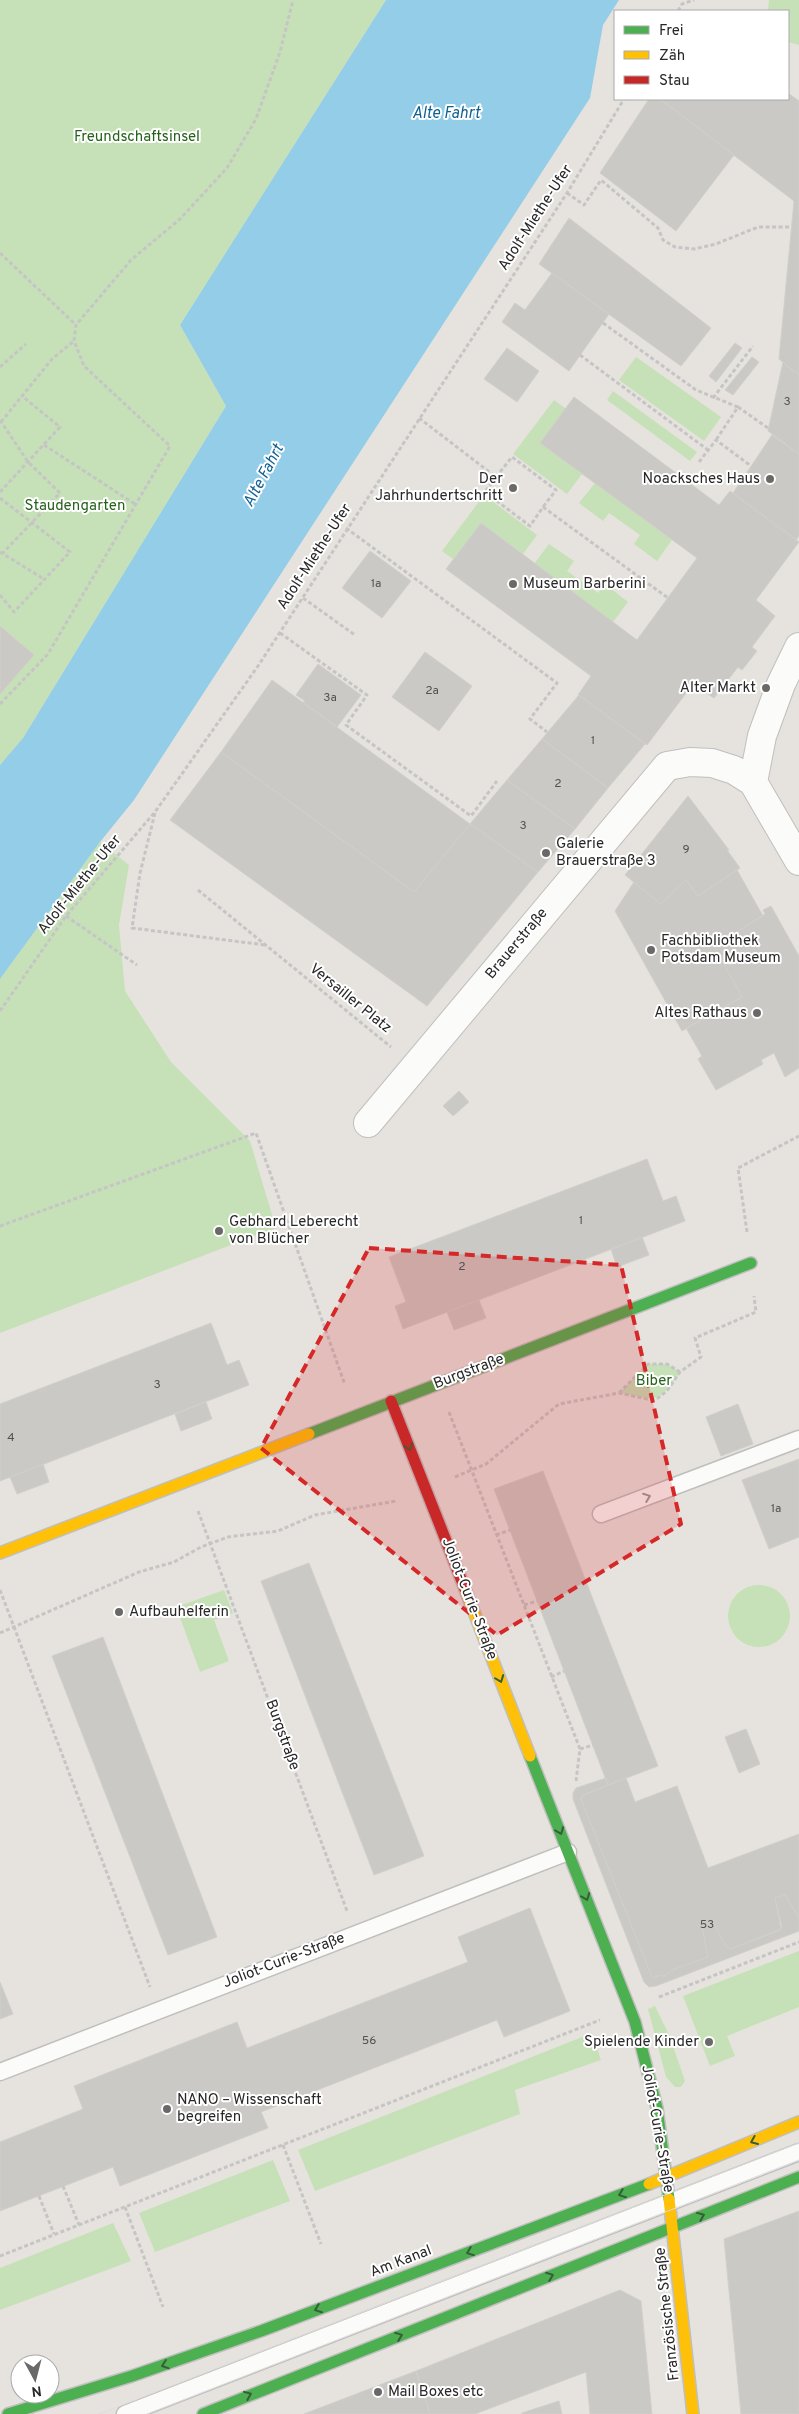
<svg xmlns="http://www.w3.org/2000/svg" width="799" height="2414" viewBox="0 0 799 2414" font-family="Overpass,sans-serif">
  <rect width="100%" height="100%" fill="#e6e3de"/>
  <!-- green -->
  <path fill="#c6e1b7" d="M 0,0 L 386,0 L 180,325 L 226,406 L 23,738 L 0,765 Z
    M 769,0 L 799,0 L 799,45 L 788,42 L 788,11 L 768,11 Z
    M 636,357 L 721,417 L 704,441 L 619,380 Z
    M 613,391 L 697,452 L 690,461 L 607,400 Z
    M 554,400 L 566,409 L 540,443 L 582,474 L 567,494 L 513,454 Z
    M 595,483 L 672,540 L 657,561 L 634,544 L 640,535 L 609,513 L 603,521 L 579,503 Z
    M 484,495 L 537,535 L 523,554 L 481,523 L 453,559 L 442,551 Z
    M 549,544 L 574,561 L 567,571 L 598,593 L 605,584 L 628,602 L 613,622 L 534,564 Z
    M 100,842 L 129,865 L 119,925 L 125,991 L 171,1062 L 250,1141 L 276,1228 L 0,1333 L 0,979 Z
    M 648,1364 L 667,1364 L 680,1372 C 656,1407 656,1399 619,1393 Z
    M728 1616a31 31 0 1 1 62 0a31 31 0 1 1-62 0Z
    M 224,1590 L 233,1613 L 214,1620 L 229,1661 L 200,1672 L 176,1607 Z
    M 799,1951 L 799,2007 L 727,2036 L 735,2056 L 710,2066 L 683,1996 Z
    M 655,2006 L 670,2037 L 685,2081 L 681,2087 L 675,2087 L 666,2077 L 648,2009 Z
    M 592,2033 L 601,2060 L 515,2090 L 520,2114 L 315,2191 L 298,2150 Z
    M 273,2160 L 290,2201 L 155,2252 L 139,2213 Z
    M 113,2223 L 131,2261 L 0,2310 L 0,2268 Z"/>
  <!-- water -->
  <path fill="#93cde7" d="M 386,0 L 619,0 L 603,25 L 590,98 L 134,800 L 100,842 L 0,979 L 0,765 L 23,738 L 226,406 L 180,325 Z"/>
  <!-- building -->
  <path fill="#cbc9c5" stroke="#d1cfca" d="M 788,93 L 799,101 L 799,375 L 779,359 L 794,201 L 660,99 L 788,99 Z
    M 649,99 L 660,99 L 734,155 L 676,231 L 600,173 Z
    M 569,218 L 711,328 L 681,366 L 539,264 Z
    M 552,273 L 609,314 L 569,371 L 502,322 L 515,303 L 525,310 Z
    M 735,343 L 742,348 L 716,382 L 709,376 Z
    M 507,348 L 539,371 L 517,402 L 484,379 Z
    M 752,357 L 759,362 L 733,395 L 725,390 Z
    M 783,362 L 799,375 L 799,454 L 768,431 Z
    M 574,397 L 719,505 L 730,491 L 799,542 L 756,600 L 775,616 L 752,647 L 757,651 L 742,670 L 738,667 L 714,698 L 693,684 L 647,745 L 578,695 L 591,676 L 446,569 L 481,523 L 637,640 L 697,558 L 540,443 Z
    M 772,435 L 799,454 L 799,536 L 796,540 L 733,493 Z
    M 370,551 L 411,581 L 382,618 L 342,588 Z
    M 0,626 L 34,655 L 0,694 Z
    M 425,652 L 472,686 L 439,731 L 392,697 Z
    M 318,664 L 361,695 L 337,727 L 303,702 L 305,701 L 296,695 Z
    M 272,680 L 470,824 L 414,892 L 221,752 Z
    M 579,695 L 645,744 L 608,788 L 542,739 Z
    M 542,739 L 608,788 L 575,829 L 507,780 Z
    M 221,752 L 414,892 L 470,824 L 538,872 L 427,1006 L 170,820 Z
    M 507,780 L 575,829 L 538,872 L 470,824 Z
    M 688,796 L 729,850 L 727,850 L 740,868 L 698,896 L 686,880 L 661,904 L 625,875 Z
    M 737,870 L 763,916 L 714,946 L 742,997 L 682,1031 L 615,911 L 634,882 L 661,904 L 686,880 L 698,896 Z
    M 771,906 L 799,956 L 799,1068 L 785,1077 L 774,1053 L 761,1060 L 763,1064 L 716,1090 L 698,1059 L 702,1056 L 686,1028 L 742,997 L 714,946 L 765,914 L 763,910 Z
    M 459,1091 L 469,1102 L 453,1116 L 443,1106 Z
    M 647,1159 L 663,1201 L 676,1196 L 685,1221 L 403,1329 L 395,1306 L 406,1302 L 389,1257 Z
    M 642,1237 L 649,1255 L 617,1267 L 611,1249 Z
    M 479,1300 L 486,1318 L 454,1330 L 447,1312 Z
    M 211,1323 L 227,1365 L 239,1360 L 249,1385 L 0,1481 L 0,1404 Z
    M 206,1402 L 212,1419 L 181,1431 L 175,1414 Z
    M 738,1404 L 753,1444 L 721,1456 L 706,1417 Z
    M 799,1459 L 799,1537 L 769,1549 L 742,1480 Z
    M 43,1464 L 49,1482 L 17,1494 L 10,1477 Z
    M 543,1471 L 658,1766 L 608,1785 L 494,1489 Z
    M 309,1563 L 424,1856 L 374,1875 L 261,1581 Z
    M 103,1637 L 217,1937 L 168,1955 L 52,1656 Z
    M 746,1729 L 760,1764 L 739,1773 L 725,1737 Z
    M 606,1778 L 608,1785 L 583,1795 L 581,1799 L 652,1977 L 656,1978 L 658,1975 L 664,1976 L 672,1970 L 708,1957 L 702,1927 L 713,1922 L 726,1947 L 731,1949 L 780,1930 L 782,1927 L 775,1898 L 785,1895 L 799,1918 L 799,1931 L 656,1986 L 649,1987 L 644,1982 L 573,1799 L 573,1793 L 576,1788 Z
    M 626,1778 L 635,1802 L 677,1786 L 708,1868 L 799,1834 L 799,1918 L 785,1895 L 775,1898 L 781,1929 L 731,1949 L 726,1947 L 713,1922 L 702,1927 L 708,1957 L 672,1970 L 664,1976 L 658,1975 L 656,1978 L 652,1977 L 581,1799 L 583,1795 Z
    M 530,1908 L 570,2011 L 504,2037 L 497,2020 L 261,2112 L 268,2128 L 120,2186 L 113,2167 L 0,2211 L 0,2142 L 83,2109 L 74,2086 L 237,2022 L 247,2048 L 468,1962 L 458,1937 Z
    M 0,1982 L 13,2014 L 0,2019 Z
    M 799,2211 L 799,2414 L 741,2414 L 724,2239 Z
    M 620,2290 L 641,2301 L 652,2414 L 590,2414 L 586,2372 L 475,2414 L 430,2414 L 416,2371 Z
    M 416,2371 L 430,2414 L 304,2414 Z
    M 559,2401 L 562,2414 L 522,2414 L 522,2413 Z"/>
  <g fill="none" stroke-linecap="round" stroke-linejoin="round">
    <defs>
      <path id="lane" d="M 601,1514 L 799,1439
        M 0,2072 L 568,1852
        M 125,2414 L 799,2152"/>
      <path id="street" d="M 753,782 L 762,736 L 781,684 L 799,647
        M 368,1123 L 667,766 L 690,762 L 712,763 L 734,770 L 753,782 L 799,861"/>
      <path id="fast" d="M 309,1434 L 751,1263
        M 530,1756 L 635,2022 L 657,2108 L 669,2199
        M 8,2414 L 132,2376 L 261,2331 L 649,2184
        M 203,2414 L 799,2177"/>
      <path id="slow" d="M 0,1553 L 309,1434
        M 465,1589 L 530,1756
        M 649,2184 L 799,2122
        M 669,2199 L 693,2414"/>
      <path id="jam" d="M 391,1401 L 465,1589"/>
    </defs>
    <!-- lane casing -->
    <use href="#lane" stroke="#c0bfbf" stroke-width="19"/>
    <!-- street casing -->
    <use href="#street" stroke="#c0bfbf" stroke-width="30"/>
    <!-- fast casing -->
    <use href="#fast" stroke="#c0bfbf" stroke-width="14"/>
    <!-- slow casing -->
    <use href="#slow" stroke="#c0bfbf" stroke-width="14"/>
    <!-- jam casing -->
    <use href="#jam" stroke="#c0bfbf" stroke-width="14"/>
    <!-- path -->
    <path stroke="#c6c5c5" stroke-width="3" stroke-dasharray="4 2.5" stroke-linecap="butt" d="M 678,11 L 682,4 L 694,0
      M 567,193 L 584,205 L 601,180 L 658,228 L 663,240 L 675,247 L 694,249 L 716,244 L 758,227 L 791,227
      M 0,253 L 76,325
      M 603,323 L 696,390 L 738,407 L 716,440
      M 580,355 L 708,450
      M 0,367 L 26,344
      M 713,398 L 753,346
      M 738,407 L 768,428
      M 419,418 L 496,477 L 485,492 L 530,526 L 543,507 L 668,598
      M 0,420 L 28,462 L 60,493 L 0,556
      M 1,422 L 52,359 L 74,341
      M 44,445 L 135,504
      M 699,462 L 716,440 L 751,466
      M 496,477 L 512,457 L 556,490 L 543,507
      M 0,492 L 60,427 L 22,396
      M 0,498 L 70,552 L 14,612 L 0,595
      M 346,528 L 557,683 L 530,719 L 547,732
      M 0,552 L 44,579
      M 303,598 L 355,635
      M 280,633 L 367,695 L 346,725 L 471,816 L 497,781
      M 0,704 L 48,654 L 170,446 L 84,366 L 74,341 L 76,325 L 131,260 L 180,219 L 227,168 L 256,119 L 280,52 L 293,0
      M 155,813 L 140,873 L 132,928 L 265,945
      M 198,890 L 391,1047
      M 66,916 L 137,965
      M 0,1011 L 66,916 L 155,812 L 258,666 L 567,193 L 624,99
      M 0,1226 L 256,1133 L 345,1385
      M 747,1232 L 738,1168 L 799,1136
      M 619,1393 L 648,1364 L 667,1364 L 680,1372
      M 449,1412 L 580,1749 L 576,1781
      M 455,1477 L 486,1464 L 559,1404 L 619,1393 L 647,1399 L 658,1398 L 667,1391 L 680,1372 L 701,1357 L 695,1338 L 756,1312 L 754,1296
      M 198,1511 L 347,1911
      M 496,1535 L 510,1530
      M 0,1590 L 150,1987
      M 524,1605 L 537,1601
      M 0,1633 L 139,1572 L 174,1562 L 201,1547 L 228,1537 L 278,1531 L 315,1515 L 396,1501
      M 551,1677 L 564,1671
      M 580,1749 L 593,1745
      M 659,1997 L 799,1942
      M 283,2145 L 321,2244
      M 63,2186 L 79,2225
      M 39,2196 L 54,2234
      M 125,2207 L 163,2307
      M 0,2256 L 600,2020"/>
    <!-- lane -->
    <use href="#lane" stroke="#fbfbfa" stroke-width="16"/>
    <!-- street -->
    <use href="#street" stroke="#fbfbfa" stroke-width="28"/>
    <!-- fast -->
    <use href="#fast" stroke="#4caf50" stroke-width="11"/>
    <!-- slow -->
    <use href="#slow" stroke="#ffc107" stroke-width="11"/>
    <!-- jam -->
    <use href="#jam" stroke="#c62828" stroke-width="11"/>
    <!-- tram -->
    <path stroke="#dddcdd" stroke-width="1" d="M 99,2414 L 799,2143
      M 147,2414 L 799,2160"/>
  </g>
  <!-- one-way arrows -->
  <defs><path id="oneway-chevron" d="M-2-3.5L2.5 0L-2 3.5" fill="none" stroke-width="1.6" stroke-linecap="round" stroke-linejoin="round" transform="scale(1.25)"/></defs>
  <g stroke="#365e38">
    <use href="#oneway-chevron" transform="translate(409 1447) rotate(69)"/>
    <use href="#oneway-chevron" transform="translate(500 1679) rotate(69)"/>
    <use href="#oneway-chevron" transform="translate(560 1831) rotate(69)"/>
    <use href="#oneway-chevron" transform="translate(586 1897) rotate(69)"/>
    <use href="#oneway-chevron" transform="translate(754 2141) rotate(157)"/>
    <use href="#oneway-chevron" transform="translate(622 2194) rotate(159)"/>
    <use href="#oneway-chevron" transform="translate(701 2216) rotate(-22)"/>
    <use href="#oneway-chevron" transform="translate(470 2252) rotate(159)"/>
    <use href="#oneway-chevron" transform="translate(550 2276) rotate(-21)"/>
    <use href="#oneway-chevron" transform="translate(318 2309) rotate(159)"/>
    <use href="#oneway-chevron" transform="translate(399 2336) rotate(-21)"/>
    <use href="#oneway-chevron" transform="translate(165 2365) rotate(161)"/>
    <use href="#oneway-chevron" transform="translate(248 2395) rotate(-22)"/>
  </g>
  <use stroke="#9c9c9c" href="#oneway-chevron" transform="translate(647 1497) rotate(-21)"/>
  <!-- marked area -->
  <path fill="#d62828" fill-opacity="0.2" stroke="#d62828" stroke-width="4" stroke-dasharray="10 6" stroke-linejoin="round" d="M 369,1248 L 621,1265 L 681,1524 L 497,1635 L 261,1448 Z"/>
  <!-- markers -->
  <g fill="#6a6968" stroke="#fff" stroke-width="2">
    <circle cx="770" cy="479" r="5"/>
    <circle cx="513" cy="488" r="5"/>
    <circle cx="513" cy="584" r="5"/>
    <circle cx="766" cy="688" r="5"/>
    <circle cx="546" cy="853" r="5"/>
    <circle cx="651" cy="950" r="5"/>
    <circle cx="757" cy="1013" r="5"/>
    <circle cx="219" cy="1231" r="5"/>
    <circle cx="119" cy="1612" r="5"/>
    <circle cx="709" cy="2042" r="5"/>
    <circle cx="167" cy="2109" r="5"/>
    <circle cx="378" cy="2392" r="5"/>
  </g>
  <g text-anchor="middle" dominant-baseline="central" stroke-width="4" stroke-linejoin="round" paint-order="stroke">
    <!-- number labels -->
    <g font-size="12" fill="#525251">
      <text x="787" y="402">3</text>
      <text x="376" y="584">1a</text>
      <text x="432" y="691">2a</text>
      <text x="330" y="698">3a</text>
      <text x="593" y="741">1</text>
      <text x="558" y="784">2</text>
      <text x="523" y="826">3</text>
      <text x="686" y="850">9</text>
      <text x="581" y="1221">1</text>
      <text x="462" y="1267">2</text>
      <text x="157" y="1385">3</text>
      <text x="11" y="1438">4</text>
      <text x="776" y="1509">1a</text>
      <text x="707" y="1925">53</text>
      <text x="369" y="2041">56</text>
    </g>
    <!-- park labels -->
    <g font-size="15" fill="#26621b" stroke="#fff">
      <text x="137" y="137">Freundschaftsinsel</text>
      <text x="75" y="506">Staudengarten</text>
      <text x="654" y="1381">Biber</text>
    </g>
    <!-- street labels -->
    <g font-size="15" fill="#282828" stroke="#fff">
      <text transform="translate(536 218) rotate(-57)">Adolf-Miethe-Ufer</text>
      <text transform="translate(315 557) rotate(-57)">Adolf-Miethe-Ufer</text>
      <text transform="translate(80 885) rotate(-51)">Adolf-Miethe-Ufer</text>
      <text transform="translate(517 944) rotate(-50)">Brauerstraße</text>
      <text transform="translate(350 999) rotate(39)">Versailler Platz</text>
      <text transform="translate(469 1372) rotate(-21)">Burgstraße</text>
      <text transform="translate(469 1599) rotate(69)">Joliot-Curie-Straße</text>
      <text transform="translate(282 1735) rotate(70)">Burgstraße</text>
      <text transform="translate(284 1961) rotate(-21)">Joliot-Curie-Straße</text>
      <text transform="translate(657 2129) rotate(80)">Joliot-Curie-Straße</text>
      <text transform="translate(401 2262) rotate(-21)">Am Kanal</text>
      <text transform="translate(668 2314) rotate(-96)">Französische Straße</text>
    </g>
    <!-- poi labels -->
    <g font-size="15" fill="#282828" stroke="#fff" text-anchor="start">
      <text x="503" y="479" text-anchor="end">Der<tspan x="503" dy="17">Jahrhundertschritt</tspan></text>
      <text x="760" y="479" text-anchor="end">Noacksches Haus</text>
      <text x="523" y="584">Museum Barberini</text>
      <text x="756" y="688" text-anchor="end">Alter Markt</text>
      <text x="556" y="844">Galerie<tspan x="556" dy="17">Brauerstraße 3</tspan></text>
      <text x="661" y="941">Fachbibliothek<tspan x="661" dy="17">Potsdam Museum</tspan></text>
      <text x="747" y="1013" text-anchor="end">Altes Rathaus</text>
      <text x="229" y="1222">Gebhard Leberecht<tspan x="229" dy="17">von Blücher</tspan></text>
      <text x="129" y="1612">Aufbauhelferin</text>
      <text x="699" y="2042" text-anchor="end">Spielende Kinder</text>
      <text x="177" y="2100">NANO – Wissenschaft<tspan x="177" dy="17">begreifen</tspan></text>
      <text x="388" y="2392">Mail Boxes etc</text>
    </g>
    <!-- water labels -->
    <g font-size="16" font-style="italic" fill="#116094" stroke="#fff">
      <text x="446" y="114">Alte Fahrt</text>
      <text transform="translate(264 476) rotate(-62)">Alte Fahrt</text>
    </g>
  </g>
  <!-- legend -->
  <rect x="614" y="10" width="175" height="90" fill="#ffffff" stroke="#a9a9a9"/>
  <rect x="624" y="26" width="25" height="8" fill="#4caf50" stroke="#a9a9a9"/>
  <text x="659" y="35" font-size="15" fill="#282828">Frei</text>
  <rect x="624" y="51" width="25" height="8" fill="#ffc107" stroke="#a9a9a9"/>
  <text x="659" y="60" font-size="15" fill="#282828">Zäh</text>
  <rect x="624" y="76" width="25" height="8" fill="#c62828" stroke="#a9a9a9"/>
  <text x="659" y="85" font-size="15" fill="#282828">Stau</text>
  <!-- north arrow -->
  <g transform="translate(35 2379) rotate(173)"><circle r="24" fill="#ffffff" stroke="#a9a9a9"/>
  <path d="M0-4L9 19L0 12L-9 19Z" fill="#6a6968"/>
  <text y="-8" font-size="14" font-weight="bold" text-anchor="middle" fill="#282828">N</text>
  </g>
</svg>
